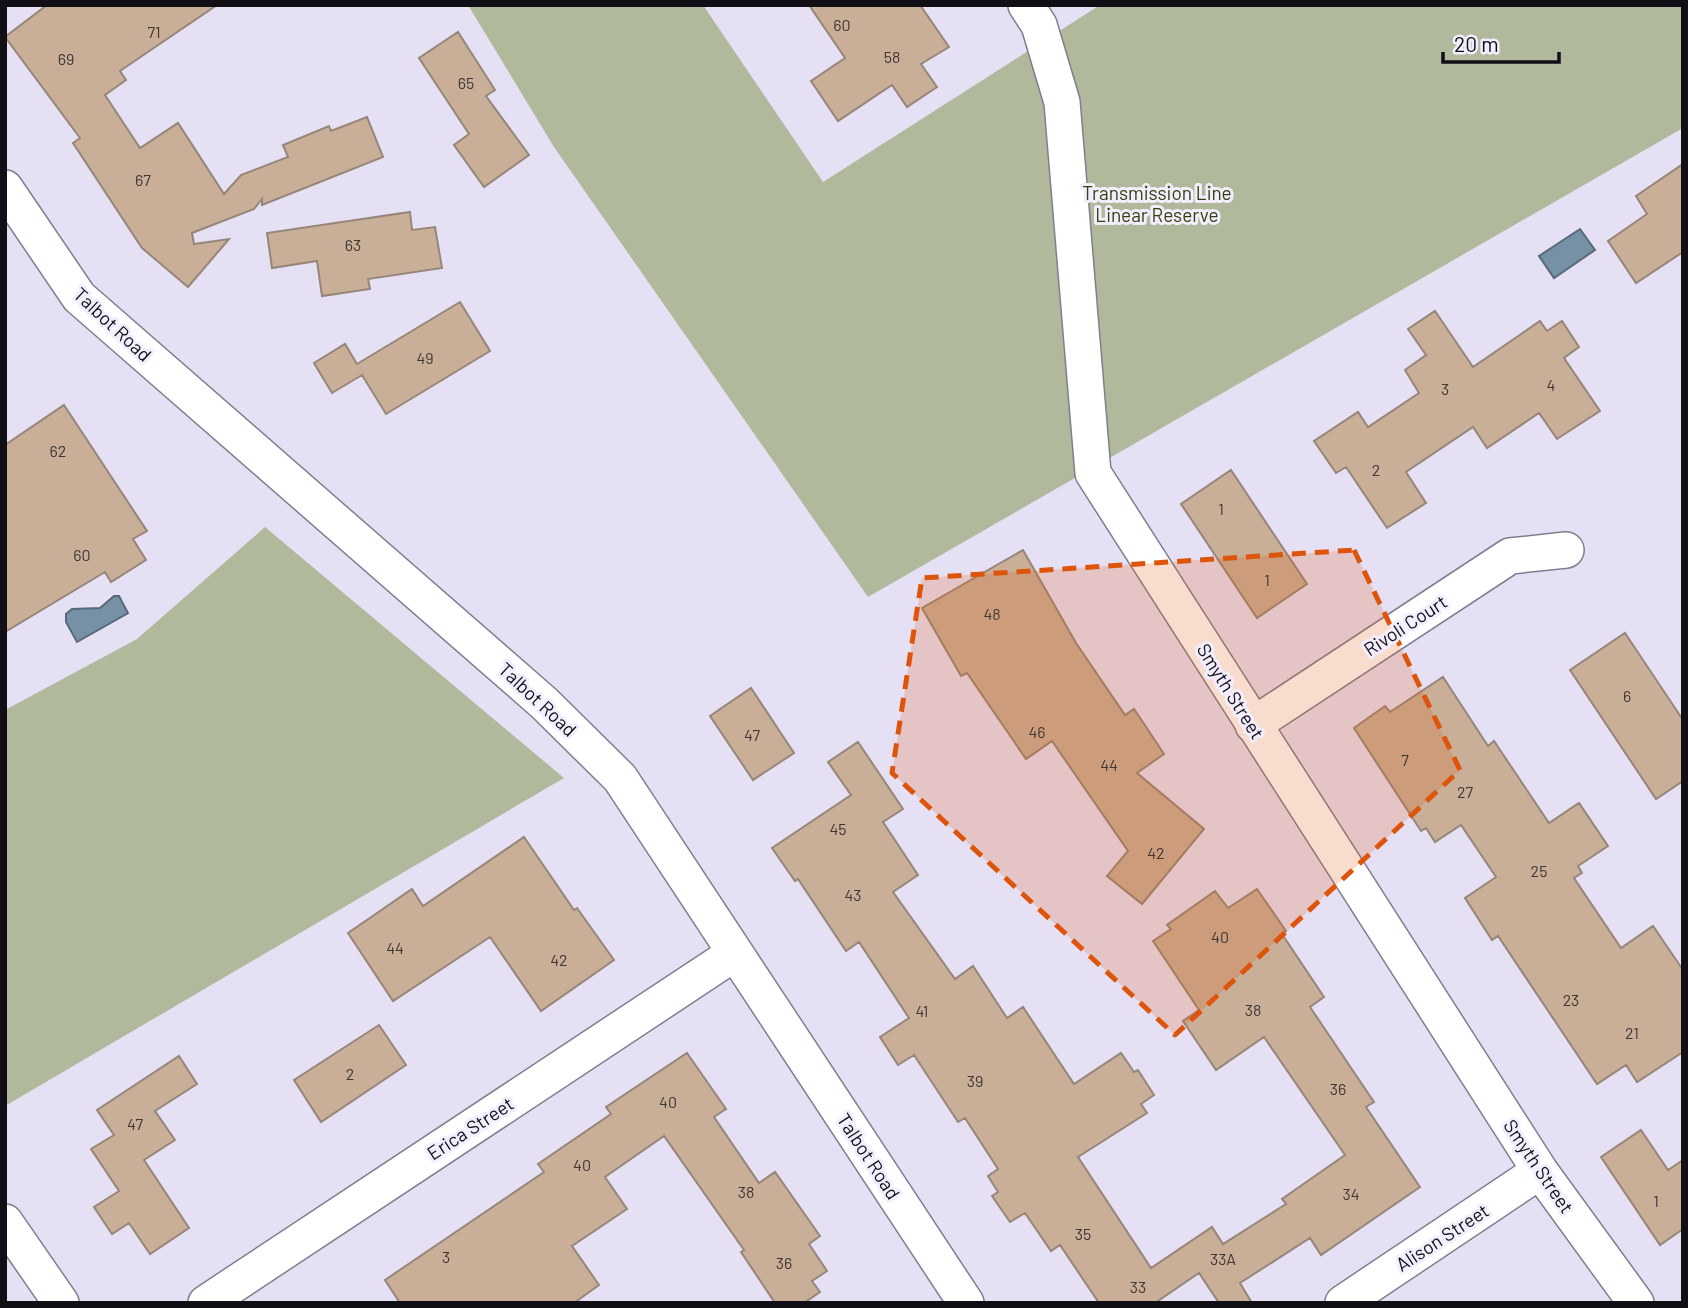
<svg xmlns="http://www.w3.org/2000/svg" width="1688" height="1308" viewBox="0 0 1688 1308" font-family="Barlow,sans-serif">
  <rect width="100%" height="100%" fill="#e6e0f4"/>
  <!-- green -->
  <path fill="#b1b99c" d="M 468,5 L 703,5 L 823,182 L 1100,5 L 1683,5 L 1683,128 L 868,597 L 554,147 Z
    M 265,527 L 564,778 L 5,1106 L 5,710 L 137,639 Z"/>
  <!-- water -->
  <path fill="#7690a5" stroke="#58697a" stroke-width="2" d="M 1580,229 L 1595,250 L 1554,278 L 1539,256 Z
    M 114,596 L 119,596 L 128,613 L 77,642 L 66,622 L 66,614 L 72,609 L 100,608 Z"/>
  <!-- building -->
  <path fill="#c9ae98" stroke="#968679" stroke-width="2" d="M 47,5 L 217,5 L 120,71 L 126,80 L 105,95 L 140,148 L 178,123 L 224,194 L 241,175 L 288,157 L 283,145 L 329,126 L 331,131 L 367,117 L 383,157 L 262,205 L 262,199 L 254,209 L 192,233 L 194,244 L 229,239 L 188,287 L 142,248 L 73,143 L 80,138 L 5,37 Z
    M 809,5 L 920,5 L 949,47 L 921,64 L 937,87 L 907,107 L 892,85 L 838,121 L 811,81 L 845,58 Z
    M 458,32 L 495,90 L 486,96 L 529,155 L 484,187 L 454,145 L 469,134 L 419,58 Z
    M 1683,164 L 1683,252 L 1636,283 L 1608,241 L 1647,214 L 1636,196 Z
    M 410,212 L 412,230 L 435,227 L 442,268 L 368,279 L 370,289 L 322,296 L 317,261 L 272,268 L 267,233 Z
    M 460,302 L 490,351 L 386,414 L 362,375 L 332,393 L 314,363 L 345,344 L 357,364 Z
    M 1435,311 L 1473,367 L 1540,321 L 1547,331 L 1562,321 L 1579,347 L 1564,358 L 1600,411 L 1557,439 L 1539,413 L 1487,448 L 1473,427 L 1406,472 L 1426,503 L 1387,528 L 1346,467 L 1336,473 L 1314,441 L 1358,412 L 1368,427 L 1419,393 L 1405,370 L 1426,355 L 1408,329 Z
    M 64,405 L 147,531 L 133,539 L 146,560 L 111,582 L 105,572 L 5,632 L 5,445 Z
    M 1231,470 L 1307,584 L 1257,618 L 1181,504 Z
    M 1023,550 L 1076,643 L 1125,715 L 1134,709 L 1164,754 L 1137,773 L 1204,829 L 1142,904 L 1107,876 L 1128,851 L 1052,741 L 1026,759 L 967,673 L 961,676 L 922,608 Z
    M 1625,633 L 1683,720 L 1683,781 L 1656,799 L 1570,670 Z
    M 1443,677 L 1488,746 L 1494,741 L 1549,823 L 1579,803 L 1608,846 L 1578,866 L 1582,873 L 1574,878 L 1621,948 L 1653,926 L 1683,970 L 1683,1052 L 1637,1082 L 1626,1065 L 1597,1084 L 1498,936 L 1492,940 L 1465,898 L 1496,877 L 1461,825 L 1435,842 L 1426,828 L 1421,831 L 1354,728 L 1385,706 L 1390,712 Z
    M 751,688 L 794,753 L 753,780 L 710,716 Z
    M 858,742 L 903,809 L 883,822 L 918,875 L 893,892 L 955,979 L 973,966 L 1007,1018 L 1023,1007 L 1074,1084 L 1121,1053 L 1134,1072 L 1138,1070 L 1154,1095 L 1141,1104 L 1147,1113 L 1078,1157 L 1151,1268 L 1212,1227 L 1223,1244 L 1286,1204 L 1282,1199 L 1345,1155 L 1264,1037 L 1216,1070 L 1183,1021 L 1199,1010 L 1153,941 L 1171,929 L 1167,925 L 1215,891 L 1228,908 L 1257,889 L 1286,931 L 1282,934 L 1324,997 L 1310,1007 L 1374,1102 L 1366,1107 L 1420,1187 L 1321,1255 L 1310,1238 L 1240,1283 L 1252,1303 L 1219,1303 L 1199,1273 L 1155,1303 L 1099,1303 L 1060,1245 L 1051,1251 L 1025,1213 L 1010,1222 L 992,1196 L 998,1192 L 988,1176 L 998,1169 L 965,1118 L 958,1122 L 914,1055 L 898,1065 L 880,1037 L 909,1018 L 859,942 L 846,951 L 798,879 L 795,881 L 772,848 L 851,795 L 828,762 Z
    M 524,837 L 574,910 L 577,908 L 614,960 L 541,1011 L 490,937 L 393,1001 L 348,933 L 412,889 L 423,906 Z
    M 379,1025 L 406,1065 L 321,1122 L 294,1080 Z
    M 687,1053 L 726,1109 L 714,1117 L 759,1183 L 775,1172 L 820,1236 L 809,1244 L 827,1271 L 812,1281 L 820,1292 L 804,1303 L 775,1303 L 741,1252 L 744,1250 L 664,1136 L 605,1177 L 627,1209 L 572,1246 L 599,1285 L 574,1303 L 400,1303 L 385,1280 L 544,1172 L 538,1164 L 611,1114 L 606,1107 Z
    M 179,1056 L 197,1084 L 155,1111 L 175,1140 L 144,1160 L 189,1228 L 150,1254 L 129,1223 L 112,1234 L 94,1207 L 119,1191 L 91,1149 L 114,1135 L 97,1110 Z
    M 1641,1130 L 1668,1170 L 1683,1160 L 1683,1229 L 1660,1245 L 1601,1157 Z"/>
  <g fill="none" stroke-linecap="round" stroke-linejoin="round">
    <defs>
      <path id="street" d="M 1026,5 L 1039,25 L 1062,102 L 1093,473 L 1540,1171 L 1636,1303
        M 5,188 L 79,297 L 544,703 L 620,778 L 966,1303
        M 1253,725 L 1510,556 L 1566,550
        M 5,1222 L 61,1303
        M 206,1303 L 735,953
        M 1343,1303 L 1540,1171"/>
    </defs>
    <!-- street casing -->
    <use href="#street" stroke="#827d8e" stroke-width="38"/>
    <!-- street -->
    <use href="#street" stroke="#fff" stroke-width="35"/>
  </g>
  <!-- marked area -->
  <path fill="#dd550c" fill-opacity="0.2" stroke="#dd550c" stroke-width="5" stroke-dasharray="14 9" stroke-linejoin="round" d="M 1354,550 L 1460,770 L 1175,1035 L 892,773 L 922,578 Z"/>
  <g text-anchor="middle" dominant-baseline="central" stroke-width="6" stroke-linejoin="round" paint-order="stroke">
    <!-- number labels -->
    <g font-size="16" fill="#3f3736">
      <text x="842" y="24">60</text>
      <text x="154" y="31">71</text>
      <text x="892" y="56">58</text>
      <text x="66" y="58">69</text>
      <text x="466" y="82">65</text>
      <text x="143" y="179">67</text>
      <text x="353" y="244">63</text>
      <text x="425" y="357">49</text>
      <text x="1551" y="384">4</text>
      <text x="1445" y="388">3</text>
      <text x="58" y="450">62</text>
      <text x="1376" y="469">2</text>
      <text x="1221" y="508">1</text>
      <text x="82" y="554">60</text>
      <text x="1267" y="579">1</text>
      <text x="992" y="613">48</text>
      <text x="1627" y="695">6</text>
      <text x="1037" y="731">46</text>
      <text x="752" y="734">47</text>
      <text x="1405" y="759">7</text>
      <text x="1109" y="764">44</text>
      <text x="1465" y="791">27</text>
      <text x="838" y="828">45</text>
      <text x="1156" y="852">42</text>
      <text x="1539" y="870">25</text>
      <text x="853" y="894">43</text>
      <text x="1220" y="936">40</text>
      <text x="395" y="947">44</text>
      <text x="559" y="959">42</text>
      <text x="1571" y="999">23</text>
      <text x="1253" y="1009">38</text>
      <text x="922" y="1010">41</text>
      <text x="1632" y="1032">21</text>
      <text x="350" y="1073">2</text>
      <text x="975" y="1080">39</text>
      <text x="1338" y="1088">36</text>
      <text x="668" y="1101">40</text>
      <text x="135" y="1123">47</text>
      <text x="582" y="1164">40</text>
      <text x="746" y="1191">38</text>
      <text x="1351" y="1193">34</text>
      <text x="1656" y="1200">1</text>
      <text x="1083" y="1233">35</text>
      <text x="446" y="1256">3</text>
      <text x="1223" y="1258">33A</text>
      <text x="784" y="1262">36</text>
      <text x="1138" y="1286">33</text>
    </g>
    <!-- park labels -->
    <g font-size="19" fill="#353f0a" stroke="#f3eefe">
      <text x="1157" y="192">Transmission Line<tspan x="1157" dy="22">Linear Reserve</tspan></text>
    </g>
    <!-- street labels -->
    <g font-size="19" fill="#110f15" stroke="#f3eefe">
      <text transform="translate(113 324) rotate(43)">Talbot Road</text>
      <text transform="translate(1405 625) rotate(-33)">Rivoli Court</text>
      <text transform="translate(1231 691) rotate(58)">Smyth Street</text>
      <text transform="translate(538 699) rotate(43)">Talbot Road</text>
      <text transform="translate(470 1128) rotate(-33)">Erica Street</text>
      <text transform="translate(869 1156) rotate(57)">Talbot Road</text>
      <text transform="translate(1539 1166) rotate(56)">Smyth Street</text>
      <text transform="translate(1442 1237) rotate(-33)">Alison Street</text>
    </g>
  </g>
  <!-- border -->
  <rect width="1688" height="1308" fill="none" stroke="#110f15" stroke-width="14"/>
  <!-- scale -->
  <path d="M1443 52v10h116v-10" fill="none" stroke="#110f15" stroke-width="3.5"/>
  <text x="1454" y="52" font-size="21" fill="#110f15" stroke="#f3eefe" stroke-width="5" paint-order="stroke">20 m</text>
</svg>
